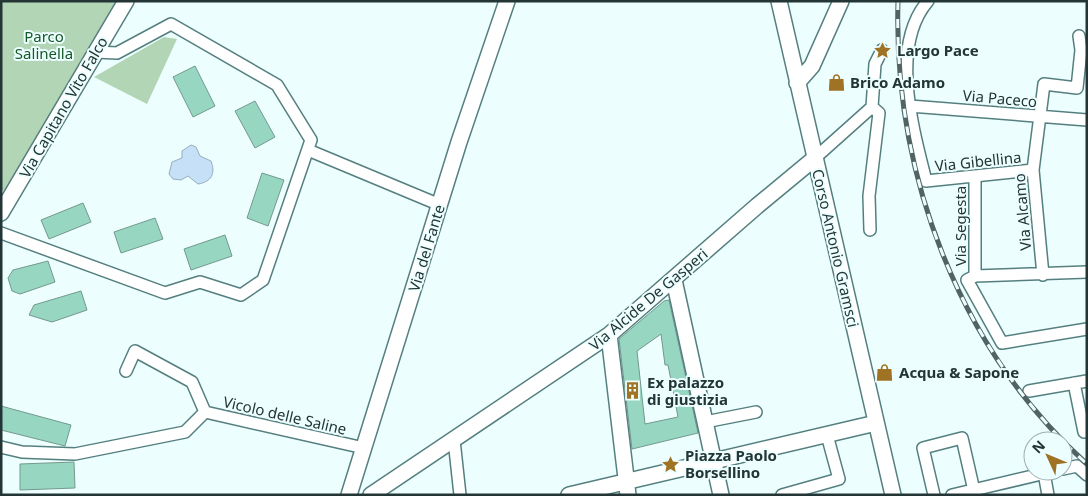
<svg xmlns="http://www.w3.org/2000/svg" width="1088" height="496" viewBox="0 0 1088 496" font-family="'Noto Sans',sans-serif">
  <rect width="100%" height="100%" fill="#ecfefe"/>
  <!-- green -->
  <path fill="#b1d5b5" d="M 1,1 L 119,1 L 6,191 L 1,190 Z
    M 164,37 L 177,39 L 147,104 L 94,77 Z"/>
  <!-- water -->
  <path fill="#c6e1f7" stroke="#95adbd" d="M 191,145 L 196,147 L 200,156 L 211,161 C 216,174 211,182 198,184 L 188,176 L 181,180 L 173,179 L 169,174 L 172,162 L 182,158 L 182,151 Z"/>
  <!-- building -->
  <path fill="#97d7c2" stroke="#73998c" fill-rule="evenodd" d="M 195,66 L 215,106 L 193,117 L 173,77 Z
    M 255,101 L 275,137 L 255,148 L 235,111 Z
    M 262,173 L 284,180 L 268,226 L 247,218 Z
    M 83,203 L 91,222 L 49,239 L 41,220 Z
    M 155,218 L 163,239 L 121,253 L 114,232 Z
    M 225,235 L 232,256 L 191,270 L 184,249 Z
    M 48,261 L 55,282 L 20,294 L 12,291 L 8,278 L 13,270 Z
    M 81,291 L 87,310 L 52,322 L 29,315 L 34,305 Z
    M 669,300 L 698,433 L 632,449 L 619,339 L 664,301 ZM 661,334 L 665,365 L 668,365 L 678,417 L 645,424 L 637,351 Z
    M 1,406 L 71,425 L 65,446 L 1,430 Z
    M 74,462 L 75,488 L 20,490 L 20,464 Z"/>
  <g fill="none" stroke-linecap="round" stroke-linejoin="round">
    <defs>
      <path id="street" d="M 928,1 C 889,46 913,129 926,181 L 1033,170
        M 910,106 L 1087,120
        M 308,150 L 440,205
        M 815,158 L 872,107 L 875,64 L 882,50
        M 975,176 L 975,276
        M 870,230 L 869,196 L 879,113 L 872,107
        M 1,233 L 165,293 L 200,282 L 241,295 L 263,280 L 311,140 L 277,85 L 171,24 L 117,53 L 96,52
        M 1087,272 L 975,276 L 967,280 L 1002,343 L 1087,329
        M 1043,275 L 1033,170 L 1044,84 L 1077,88 L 1081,50 L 1079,36
        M 126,371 L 135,351 L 192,382 L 205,412
        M 1074,383 L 1084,432
        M 1029,391 L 1087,381
        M 705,422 L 756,412
        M 454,440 L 460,495
        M 1,447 L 22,452 L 75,454 L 185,432 L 205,412 L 364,448
        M 1063,469 L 1077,466 L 1087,475
        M 1044,473 L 1048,495
        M 782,495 L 839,479 L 827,435
        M 934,495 L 923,448 L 962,438 L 975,495
        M 952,495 L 1054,471"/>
      <path id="secondary" d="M 779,1 L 893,495
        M 797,83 L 812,66 L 841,1
        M 1,213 L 126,1
        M 674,280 L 721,495
        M 609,335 L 628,495
        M 349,495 L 459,142 L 507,1
        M 371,495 L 609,335 L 757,206 L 815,158
        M 569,495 L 876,423"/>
    </defs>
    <!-- street casing -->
    <use href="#street" stroke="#557f7f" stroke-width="14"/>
    <!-- secondary casing -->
    <use href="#secondary" stroke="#557f7f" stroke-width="18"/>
    <!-- street -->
    <use href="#street" stroke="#fff" stroke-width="11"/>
    <!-- secondary -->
    <use href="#secondary" stroke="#fff" stroke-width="15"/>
    <defs>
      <path id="rail" d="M 898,1 C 893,172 958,348 1087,464"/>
    </defs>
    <!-- rail casing -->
    <use href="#rail" stroke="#516363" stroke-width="5"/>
    <!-- rail -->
    <use href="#rail" stroke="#ecfefe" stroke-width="3" stroke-dasharray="9" stroke-linecap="butt"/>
  </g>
  <!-- icons -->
  <defs>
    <symbol id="sight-bare" viewBox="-9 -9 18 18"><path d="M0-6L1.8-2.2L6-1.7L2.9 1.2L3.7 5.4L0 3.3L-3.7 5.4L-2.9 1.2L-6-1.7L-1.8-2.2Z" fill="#a07324" stroke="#ecfefe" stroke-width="2.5" paint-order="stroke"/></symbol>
    <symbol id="shop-bare" viewBox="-9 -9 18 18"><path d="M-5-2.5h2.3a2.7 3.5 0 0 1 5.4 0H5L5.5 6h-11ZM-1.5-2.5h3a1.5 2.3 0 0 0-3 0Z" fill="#a07324" stroke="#ecfefe" stroke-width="2.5" paint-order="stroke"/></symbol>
    <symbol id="building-bare" viewBox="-9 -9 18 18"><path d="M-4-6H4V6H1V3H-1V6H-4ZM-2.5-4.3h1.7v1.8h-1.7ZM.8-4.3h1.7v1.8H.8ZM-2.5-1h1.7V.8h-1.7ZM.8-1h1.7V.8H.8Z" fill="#a07324" stroke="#ecfefe" stroke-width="2.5" paint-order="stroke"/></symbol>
  </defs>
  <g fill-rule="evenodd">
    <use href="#sight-bare" x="870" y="38" width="25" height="25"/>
    <use href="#shop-bare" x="824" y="70" width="25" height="25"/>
    <use href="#shop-bare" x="872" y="360" width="25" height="25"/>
    <use href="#building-bare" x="620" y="378" width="25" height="25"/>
    <use href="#sight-bare" x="658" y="452" width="25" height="25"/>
  </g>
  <g text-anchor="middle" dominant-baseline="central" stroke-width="4" stroke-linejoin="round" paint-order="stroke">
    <!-- park labels -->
    <g font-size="15" fill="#175929" stroke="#ecfefe">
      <text x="44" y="36">Parco<tspan x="44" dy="17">Salinella</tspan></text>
    </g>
    <!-- poi labels -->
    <g font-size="15" font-weight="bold" fill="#233535" stroke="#ecfefe" text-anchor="start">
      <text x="897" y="50">Largo Pace</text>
      <text x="850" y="82">Brico Adamo</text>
      <text x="899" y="372">Acqua &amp; Sapone</text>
      <text x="647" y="382">Ex palazzo<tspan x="647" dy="17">di giustizia</tspan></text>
      <text x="685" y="455">Piazza Paolo<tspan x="685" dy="17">Borsellino</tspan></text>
    </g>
    <!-- street labels -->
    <g font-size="15" fill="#233535" stroke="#ecfefe">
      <text transform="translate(1000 98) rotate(5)">Via Paceco</text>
      <text transform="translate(63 107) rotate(-60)">Via Capitano Vito Falco</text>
      <text transform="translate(978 161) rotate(-6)">Via Gibellina</text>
      <text transform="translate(1022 212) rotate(-95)">Via Alcamo</text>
      <text transform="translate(960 226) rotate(-90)">Via Segesta</text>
      <text transform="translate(426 248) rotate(-73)">Via del Fante</text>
      <text transform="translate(836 248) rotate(77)">Corso Antonio Gramsci</text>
      <text transform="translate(648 299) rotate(-40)">Via Alcide De Gasperi</text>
      <text transform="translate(285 415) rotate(13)">Vicolo delle Saline</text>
    </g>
  </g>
  <!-- border -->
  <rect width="1088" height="496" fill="none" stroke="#233535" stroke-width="5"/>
  <!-- north arrow -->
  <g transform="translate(1048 456) rotate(314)"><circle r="24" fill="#ecfefe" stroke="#9caeae"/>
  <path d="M0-4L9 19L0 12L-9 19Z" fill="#a07324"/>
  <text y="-8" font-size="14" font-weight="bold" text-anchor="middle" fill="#233535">N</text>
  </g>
</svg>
